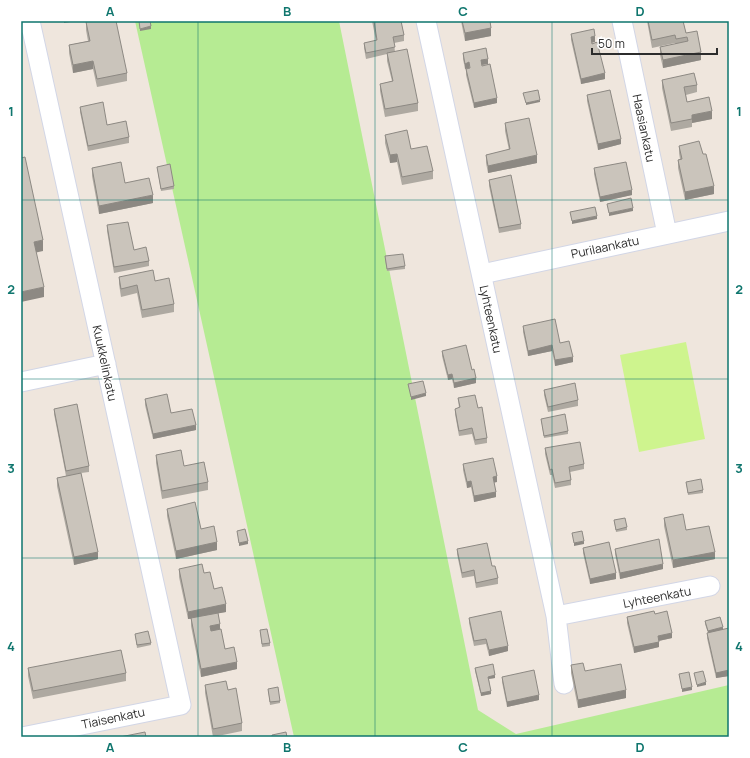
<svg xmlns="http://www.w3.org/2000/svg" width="750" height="758" viewBox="0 0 750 758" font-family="Manrope,sans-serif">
  <rect width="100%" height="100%" fill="#efe6dd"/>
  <!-- green -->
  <path fill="#b6eb93" d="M 135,21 L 339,21 L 478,710 L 516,734 L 729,685 L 729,737 L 294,737 Z"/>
  <!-- pitch -->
  <path fill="#cef48e" d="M 686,342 L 705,439 L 639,452 L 620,355 Z"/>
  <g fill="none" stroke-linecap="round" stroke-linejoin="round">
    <defs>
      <path id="minor" d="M 426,21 L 556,616 L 564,684
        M 622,21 L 667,234
        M 21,23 L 30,21 L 181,705 L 22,737
        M 482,274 L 729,221
        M 21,382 L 106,364
        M 556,616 L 710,586"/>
    </defs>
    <!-- minor casing -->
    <use href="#minor" stroke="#d2d6e6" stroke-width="21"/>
    <!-- minor -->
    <use href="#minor" stroke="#fff" stroke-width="19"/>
  </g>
  <!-- wall -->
  <path fill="#aea9a1" d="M 372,21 L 401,21 L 404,35 L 404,41 L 394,43 L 395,52 L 418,103 L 418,111 L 385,117 L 380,91 L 380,84 L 392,81 L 387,61 L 387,54 L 366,59 L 364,48 L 364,43 L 376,41 Z
    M 461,21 L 490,21 L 491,36 L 465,41 Z
    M 647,21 L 683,21 L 686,33 L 701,60 L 663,68 L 660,55 L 660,47 L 675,44 L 675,43 L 652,48 Z
    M 86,22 L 127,73 L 127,81 L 97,87 L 93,69 L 73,73 L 69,53 L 69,45 L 88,41 L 86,30 Z
    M 571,34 L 595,42 L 592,42 L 605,79 L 581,84 L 571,40 Z
    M 463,53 L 488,64 L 482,65 L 497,103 L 474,108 L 466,75 L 466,69 L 469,69 L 469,68 L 465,69 L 463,59 Z
    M 662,80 L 697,85 L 697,92 L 686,95 L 687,102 L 712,119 L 692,123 L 692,127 L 671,131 L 662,88 Z
    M 587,95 L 621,144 L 598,150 L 587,101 Z
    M 80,107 L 107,125 L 129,137 L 129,143 L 88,151 L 80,112 Z
    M 505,123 L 537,163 L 488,173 L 486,163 L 486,155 L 509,150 L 505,131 Z
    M 385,135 L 411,149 L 433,171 L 433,179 L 402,185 L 397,162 L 390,163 L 385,143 Z
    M 679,146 L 714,194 L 685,200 L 678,168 L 678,160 L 680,159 L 679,153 Z
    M 157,167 L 174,186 L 174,189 L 161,191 Z
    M 92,168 L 125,183 L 153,203 L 99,214 L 92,176 Z
    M 594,168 L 632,195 L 600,202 L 594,174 Z
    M 489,180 L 521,224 L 521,229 L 499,233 L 489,186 Z
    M 107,225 L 134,250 L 149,261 L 149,266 L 114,273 L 107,231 Z
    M 385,259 L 405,266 L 405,269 L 387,271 Z
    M 119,277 L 155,281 L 174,304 L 174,312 L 142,318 L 137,293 L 121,297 L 119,284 Z
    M 523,326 L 560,343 L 573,362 L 555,366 L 552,351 L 528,356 L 523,332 Z
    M 442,351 L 472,370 L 476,383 L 454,388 L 452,379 L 448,380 L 442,356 Z
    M 544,390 L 578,400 L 578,406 L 548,412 L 544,395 Z
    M 458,398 L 478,408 L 487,438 L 487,443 L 475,445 L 472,434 L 459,436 L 455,414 L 455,409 L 459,408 Z
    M 145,399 L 171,413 L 196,430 L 153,439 L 145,405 Z
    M 54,409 L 89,466 L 89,472 L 81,473 L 98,559 L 74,565 L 57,486 L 57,478 L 66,476 L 54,414 Z
    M 541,419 L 568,431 L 568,434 L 544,438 Z
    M 545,448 L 584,464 L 584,469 L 570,472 L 571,480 L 571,485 L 555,488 L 552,475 L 550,475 L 545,454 Z
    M 156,455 L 184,466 L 208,482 L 208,490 L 162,499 L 156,463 Z
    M 463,464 L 497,482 L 494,482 L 496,497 L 474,502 L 471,487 L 467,488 L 463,470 Z
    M 686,482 L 703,490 L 703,493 L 688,495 Z
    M 167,509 L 201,529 L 217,550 L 176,559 L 167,516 Z
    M 664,518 L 686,530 L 715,559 L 673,568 L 664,526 Z
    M 614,520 L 627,527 L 627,530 L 616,532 Z
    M 583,548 L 616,579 L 590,584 L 583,553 Z
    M 457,549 L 492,566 L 498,578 L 498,584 L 476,588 L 474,576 L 462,578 L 457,554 Z
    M 615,549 L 663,569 L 620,579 L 615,554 Z
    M 179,569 L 204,573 L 214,589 L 226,612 L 218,613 L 220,629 L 225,649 L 237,669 L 201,677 L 191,626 L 191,619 L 188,619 L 179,577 Z
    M 655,614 L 672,638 L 659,641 L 659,647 L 634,653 L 627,623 L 627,617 Z
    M 469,618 L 508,651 L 489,656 L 486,644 L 474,646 L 469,623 Z
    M 705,621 L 723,630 L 729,628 L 729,676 L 716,678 L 707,638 L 708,633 L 705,624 Z
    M 260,630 L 270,643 L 270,646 L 262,647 Z
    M 135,634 L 151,643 L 151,645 L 137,648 Z
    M 571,665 L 585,671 L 626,698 L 578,708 L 571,673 Z
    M 28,668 L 126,673 L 126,681 L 33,699 L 28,676 Z
    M 475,668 L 495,678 L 489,679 L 491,694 L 481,696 L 475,671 Z
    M 502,677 L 539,700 L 507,707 L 502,682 Z
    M 205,685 L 228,690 L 242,723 L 242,731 L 213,737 L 205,693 Z
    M 268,689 L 280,701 L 280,703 L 270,705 Z"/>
  <!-- shaded-wall -->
  <path fill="#8d8983" d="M 64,21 L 76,21 L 64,23 Z
    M 151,26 L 151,29 L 140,31 L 140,29 Z
    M 491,28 L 491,36 L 465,41 L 465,33 Z
    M 595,36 L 595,42 L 591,43 L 591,37 Z
    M 701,52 L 701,60 L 663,68 L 663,60 Z
    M 488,59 L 488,64 L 481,65 L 481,60 Z
    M 93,61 L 93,69 L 73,73 L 73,65 Z
    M 469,62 L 469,68 L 465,69 L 465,64 Z
    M 605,73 L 605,79 L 581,84 L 581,79 Z
    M 497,98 L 497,103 L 474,108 L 474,103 Z
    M 540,100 L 540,102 L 526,105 L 526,103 Z
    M 712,111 L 712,119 L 692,123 L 692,115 Z
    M 621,139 L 621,144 L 598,150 L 598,144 Z
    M 397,154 L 397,162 L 390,163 L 390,155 Z
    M 537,155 L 537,163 L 488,173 L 488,166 Z
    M 714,186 L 714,194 L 685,200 L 685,192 Z
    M 632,190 L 632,195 L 600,202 L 600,197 Z
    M 153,195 L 153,203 L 99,214 L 99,206 Z
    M 633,208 L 633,211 L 609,216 L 609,213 Z
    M 597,216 L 597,219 L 572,224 L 572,221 Z
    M 43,240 L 43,251 L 34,253 L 34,242 Z
    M 44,287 L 44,297 L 21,302 L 21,292 Z
    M 552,345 L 552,351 L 528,356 L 528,351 Z
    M 573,357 L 573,362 L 555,366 L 555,360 Z
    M 452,374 L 452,379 L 448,380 L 448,375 Z
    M 476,378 L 476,383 L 454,388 L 454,383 Z
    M 426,393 L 426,396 L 411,400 L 411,397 Z
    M 196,425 L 196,430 L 153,439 L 153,434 Z
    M 497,476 L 497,482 L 493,483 L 493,477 Z
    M 471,481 L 471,487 L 467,488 L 467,482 Z
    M 496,492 L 496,497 L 474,502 L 474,496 Z
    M 248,541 L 248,544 L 239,546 L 239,543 Z
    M 584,541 L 584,544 L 574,546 L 574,543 Z
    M 217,542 L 217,550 L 176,559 L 176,551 Z
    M 98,552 L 98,559 L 74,565 L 74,557 Z
    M 715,552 L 715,559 L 673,568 L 673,560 Z
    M 663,564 L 663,569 L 620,579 L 620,573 Z
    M 616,573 L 616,579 L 590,584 L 590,579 Z
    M 226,604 L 226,612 L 188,619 L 188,612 Z
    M 220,624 L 220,632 L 210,634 L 210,626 Z
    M 723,627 L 723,630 L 708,634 L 708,631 Z
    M 672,633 L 672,638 L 658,641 L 658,636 Z
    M 659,642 L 659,647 L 634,653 L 634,647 Z
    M 508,646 L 508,651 L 489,656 L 489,650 Z
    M 237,662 L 237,669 L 201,677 L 201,669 Z
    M 729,670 L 729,676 L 716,678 L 716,673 Z
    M 495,675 L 495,678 L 488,679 L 488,677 Z
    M 706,682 L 706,685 L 697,687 L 697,685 Z
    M 692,687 L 692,690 L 682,692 L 682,689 Z
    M 626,690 L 626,698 L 578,708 L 578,700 Z
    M 491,691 L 491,694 L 481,696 L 481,693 Z
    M 539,695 L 539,700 L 507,707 L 507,702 Z"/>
  <!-- building -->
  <path fill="#cac4bb" stroke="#8d8983" d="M 89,21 L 116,21 L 127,73 L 97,79 L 93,61 L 73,65 L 69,45 L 90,41 L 86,22 Z
    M 139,21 L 150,21 L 151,26 L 140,29 Z
    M 374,21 L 401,21 L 404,35 L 393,37 L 395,47 L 366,53 L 364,43 L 377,40 Z
    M 462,21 L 490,21 L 491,28 L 465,33 Z
    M 648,21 L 683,21 L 686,33 L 697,31 L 701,52 L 663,60 L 660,47 L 688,41 L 687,37 L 676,39 L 675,35 L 652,40 Z
    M 594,29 L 595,36 L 591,37 L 592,44 L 597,42 L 605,73 L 581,79 L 571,34 Z
    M 486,48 L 488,59 L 481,60 L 482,66 L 490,64 L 497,98 L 474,103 L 466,69 L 470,68 L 469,62 L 465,64 L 463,53 Z
    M 407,49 L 418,103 L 385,109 L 380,84 L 393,81 L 387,53 Z
    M 694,73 L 697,85 L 684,87 L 687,102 L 709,97 L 712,111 L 692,115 L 692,119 L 671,123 L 662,80 Z
    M 538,90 L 540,100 L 526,103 L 523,93 Z
    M 610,90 L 621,139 L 598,144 L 587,95 Z
    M 103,102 L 107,125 L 126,121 L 129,137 L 88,146 L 80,107 Z
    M 529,118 L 537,155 L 488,166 L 486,155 L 510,149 L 505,123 Z
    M 407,130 L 411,149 L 427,146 L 433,171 L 402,177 L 397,154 L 390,155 L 385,135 Z
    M 699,141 L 703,154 L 706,154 L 714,186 L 685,192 L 678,160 L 682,159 L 679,146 Z
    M 25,157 L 43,240 L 34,242 L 44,287 L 21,292 L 21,158 Z
    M 121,162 L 125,183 L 149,178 L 153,195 L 99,206 L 92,168 Z
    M 626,162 L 632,190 L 600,197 L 594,168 Z
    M 170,164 L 174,186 L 161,189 L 157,167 Z
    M 511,175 L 521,224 L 499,228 L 489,180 Z
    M 631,198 L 633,208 L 609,213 L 607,204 Z
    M 595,207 L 597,216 L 572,221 L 570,212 Z
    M 128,222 L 134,250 L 146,247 L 149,261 L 114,267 L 107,225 Z
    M 403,254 L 405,266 L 387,269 L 385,256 Z
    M 153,270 L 155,281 L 169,278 L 174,304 L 142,310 L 137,285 L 121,289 L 119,277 Z
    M 555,319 L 560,343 L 569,341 L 573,357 L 555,360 L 552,345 L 528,351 L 523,326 Z
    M 466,345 L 472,370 L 474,369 L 476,378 L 454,383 L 452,374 L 448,375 L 442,351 Z
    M 423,381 L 426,393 L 411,397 L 408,384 Z
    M 575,383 L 578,400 L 548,407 L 544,390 Z
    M 167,394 L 171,413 L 192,409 L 196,425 L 153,434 L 145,399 Z
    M 475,395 L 478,408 L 482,407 L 487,438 L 475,440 L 472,428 L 459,431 L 455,409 L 460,407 L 458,398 Z
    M 77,404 L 89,466 L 66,471 L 54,409 Z
    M 565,414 L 568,431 L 544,436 L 541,419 Z
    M 580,442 L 584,464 L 569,467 L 571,480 L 555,483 L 552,469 L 550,470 L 545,448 Z
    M 181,450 L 184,466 L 204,462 L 208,482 L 162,491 L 156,455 Z
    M 493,458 L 497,476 L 493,477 L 496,492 L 474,496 L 471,481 L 467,482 L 463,464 Z
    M 81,473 L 98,552 L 74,557 L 57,478 Z
    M 701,479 L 703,490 L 688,493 L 686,482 Z
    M 195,502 L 201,529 L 214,526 L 217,542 L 176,551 L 167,509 Z
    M 683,514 L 686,530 L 709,526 L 715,552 L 673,560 L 664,518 Z
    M 625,518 L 627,527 L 616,530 L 614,520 Z
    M 245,529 L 248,541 L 239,543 L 237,531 Z
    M 582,531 L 584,541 L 574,543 L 572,533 Z
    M 659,539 L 663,564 L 620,573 L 615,549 Z
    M 609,542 L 616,573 L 590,579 L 583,548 Z
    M 487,543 L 492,566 L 495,566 L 498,578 L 476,583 L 474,570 L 462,573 L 457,549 Z
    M 202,564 L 204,573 L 210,572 L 214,589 L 222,587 L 226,604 L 188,612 L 179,569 Z
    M 501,611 L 508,646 L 489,650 L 486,639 L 474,641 L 469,618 Z
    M 654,611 L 655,614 L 667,611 L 672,633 L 658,636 L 659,642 L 634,647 L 627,617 Z
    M 218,613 L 220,624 L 210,626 L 211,631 L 221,629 L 225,649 L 234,647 L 237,662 L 201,669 L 191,618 Z
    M 720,617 L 723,627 L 708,631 L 705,621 Z
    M 729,628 L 729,670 L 716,673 L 707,633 Z
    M 267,629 L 270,643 L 262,644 L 260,630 Z
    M 148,631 L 151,643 L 137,645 L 135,634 Z
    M 121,650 L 126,673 L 33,691 L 28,668 Z
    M 583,663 L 585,671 L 621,664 L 626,690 L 578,700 L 571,665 Z
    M 493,664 L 495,675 L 488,677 L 491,691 L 481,693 L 475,668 Z
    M 534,670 L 539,695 L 507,702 L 502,677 Z
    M 703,671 L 706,682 L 697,685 L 694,673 Z
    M 689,672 L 692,687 L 682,689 L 679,674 Z
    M 226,681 L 228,690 L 236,688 L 242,723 L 213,729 L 205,685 Z
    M 278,687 L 280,701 L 270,702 L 268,689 Z
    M 145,732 L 146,737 L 120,737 Z
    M 286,732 L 287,737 L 272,737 L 272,735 Z"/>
  <!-- grid -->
  <path fill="none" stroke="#0f766e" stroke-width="1" stroke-opacity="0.55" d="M 198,21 L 198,737M 375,21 L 375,737M 552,21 L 552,737M 21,200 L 729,200M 21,379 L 729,379M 21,558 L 729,558"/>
  <g text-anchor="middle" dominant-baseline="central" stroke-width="3" stroke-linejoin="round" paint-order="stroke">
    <!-- street labels -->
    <g font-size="12" fill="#2c2c2c" stroke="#fff">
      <text transform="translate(644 128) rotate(78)">Haasiankatu</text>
      <text transform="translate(605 247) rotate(-12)">Purilaankatu</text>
      <text transform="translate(491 319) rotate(78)">Lyhteenkatu</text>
      <text transform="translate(105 363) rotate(78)">Kuukkelinkatu</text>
      <text transform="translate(657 597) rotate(-11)">Lyhteenkatu</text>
      <text transform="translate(113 718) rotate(-12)">Tiaisenkatu</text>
    </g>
  </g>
  <!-- border -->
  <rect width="750" height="758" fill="none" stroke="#ffffff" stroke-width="44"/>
  <!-- scale -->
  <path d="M592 48v6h125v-6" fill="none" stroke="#2c2c2c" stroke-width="2"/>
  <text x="598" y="48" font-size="12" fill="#2c2c2c" stroke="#ffffff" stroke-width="3" paint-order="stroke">50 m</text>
  <rect x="22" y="22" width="706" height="714" fill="none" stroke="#0f766e" stroke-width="1.5"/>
  <g font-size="13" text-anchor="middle" font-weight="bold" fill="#0f766e">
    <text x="110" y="16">A</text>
    <text x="287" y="16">B</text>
    <text x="463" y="16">C</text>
    <text x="640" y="16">D</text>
    <text x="11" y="116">1</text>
    <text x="739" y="116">1</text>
    <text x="11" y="294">2</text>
    <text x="739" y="294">2</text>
    <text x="11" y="473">3</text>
    <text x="739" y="473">3</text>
    <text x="11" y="651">4</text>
    <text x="739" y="651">4</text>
    <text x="110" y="752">A</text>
    <text x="287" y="752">B</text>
    <text x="463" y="752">C</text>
    <text x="640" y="752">D</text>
  </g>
</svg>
